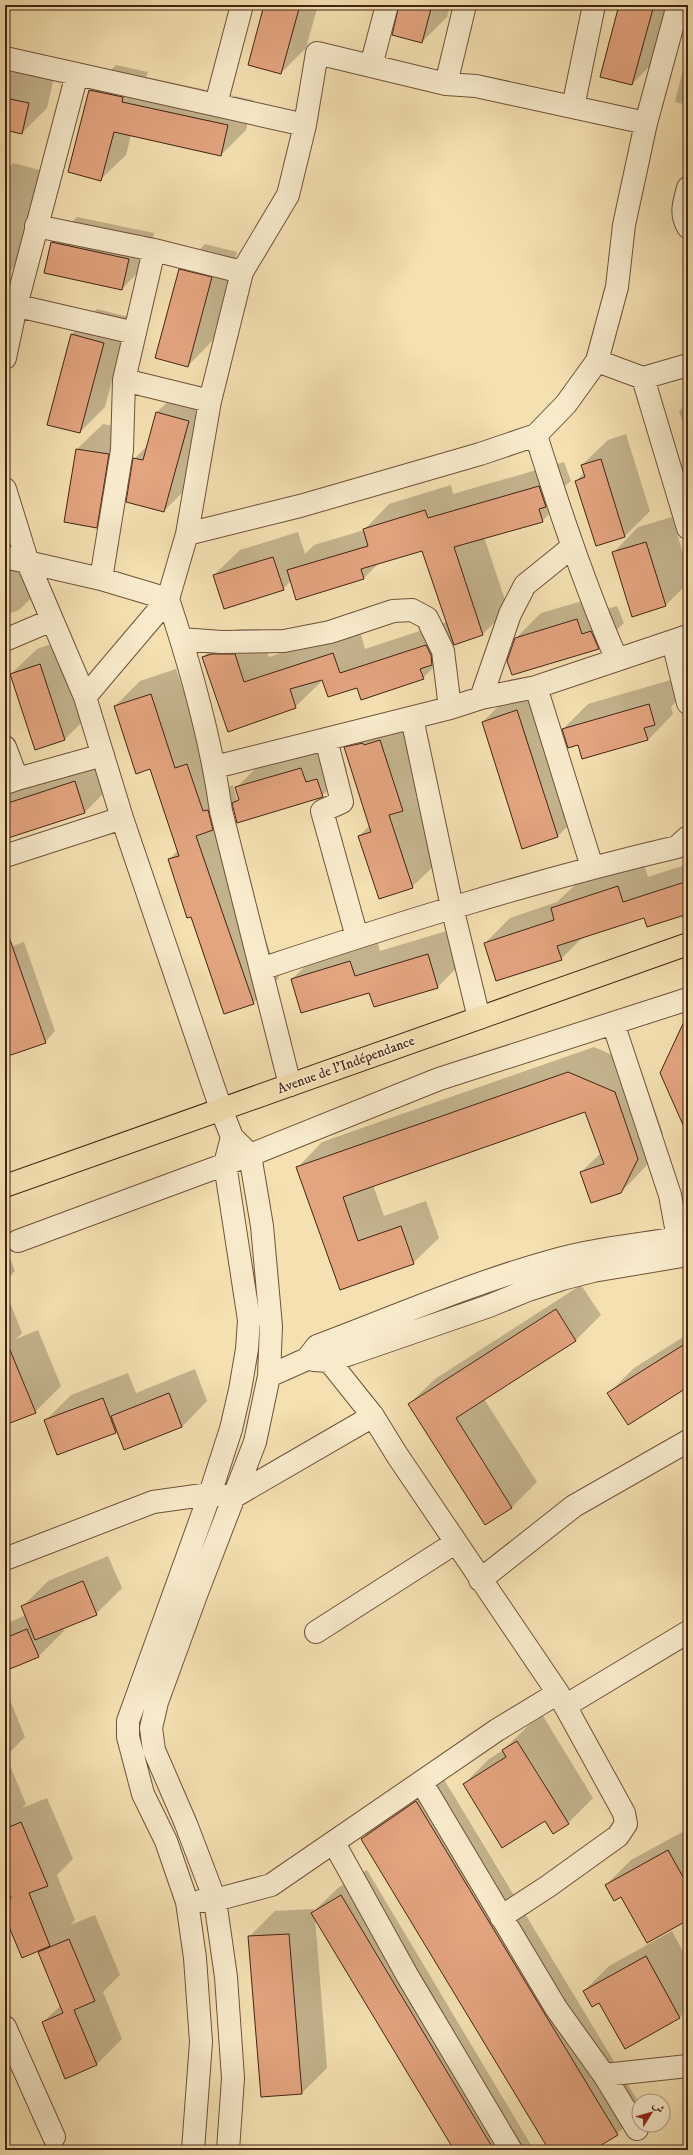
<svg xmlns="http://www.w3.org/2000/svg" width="693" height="2155" viewBox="0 0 693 2155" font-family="'IM FELL DW Pica',Amiri,serif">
  <rect width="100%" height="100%" fill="#f4e0b1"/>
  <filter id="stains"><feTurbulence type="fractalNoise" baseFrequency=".005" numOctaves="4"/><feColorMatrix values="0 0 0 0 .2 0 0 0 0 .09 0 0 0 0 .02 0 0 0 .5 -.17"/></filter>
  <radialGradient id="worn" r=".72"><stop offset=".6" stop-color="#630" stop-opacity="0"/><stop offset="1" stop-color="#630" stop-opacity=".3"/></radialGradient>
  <!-- shadow -->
  <path fill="#0003" d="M 265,5 L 318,5 L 306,48 L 281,73 Z
    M 400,5 L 450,5 L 447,17 L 422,42 Z
    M 535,5 L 571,5 L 565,11 Z
    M 620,5 L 672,5 L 657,59 L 632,84 Z
    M 688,59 L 688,105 L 675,102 L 685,62 Z
    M 116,65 L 148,72 L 146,77 L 253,100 L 246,130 L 221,155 L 131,135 L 126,155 L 100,180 L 69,171 L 90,90 Z
    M 5,67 L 54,77 L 47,108 L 22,133 L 5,129 Z
    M 13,163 L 44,171 L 20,261 L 5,276 L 5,171 Z
    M 77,217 L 154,233 L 147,263 L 122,289 L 52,242 Z
    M 205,244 L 237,252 L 213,340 L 188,366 L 180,270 Z
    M 97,309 L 129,317 L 105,407 L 80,432 L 72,334 Z
    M 182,388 L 213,396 L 189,486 L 164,511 L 134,459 L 148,445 L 156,413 Z
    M 688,402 L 688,426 L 684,427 L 679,411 Z
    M 103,424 L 133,429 L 122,501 L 96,527 L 65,522 L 77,449 Z
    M 626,434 L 650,511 L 625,536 L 596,545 L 576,481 L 585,472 L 582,465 L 608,440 Z
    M 564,462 L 571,481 L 565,486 L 568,495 L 542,521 L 484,537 L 508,609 L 483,634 L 454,644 L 454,642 L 447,648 L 448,653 L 423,678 L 358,687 L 323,678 L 320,679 L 321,682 L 295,707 L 228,731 L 203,657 L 229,632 L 238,629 L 260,629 L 269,657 L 359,628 L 365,649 L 447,622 L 422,549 L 379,563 L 364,578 L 291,581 L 283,589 L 214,575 L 240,550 L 298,532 L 305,554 L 314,545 L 364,530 L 389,504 L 451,485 L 453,494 Z
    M 672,517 L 688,570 L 688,583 L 666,605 L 613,553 L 638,527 Z
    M 5,564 L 45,585 L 19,610 L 5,615 Z
    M 603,595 L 607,609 L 617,606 L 624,623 L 598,648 L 516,638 L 541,613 Z
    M 66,639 L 90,714 L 65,739 L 36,748 L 11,674 L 37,649 Z
    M 176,669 L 201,743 L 213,739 L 228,787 L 233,785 L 237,800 L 239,797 L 236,788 L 262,762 L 327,743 L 331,758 L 342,754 L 347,771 L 322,796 L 234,807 L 224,818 L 279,978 L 253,1003 L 192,915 L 169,860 L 178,850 L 151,768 L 115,706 L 140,681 Z
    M 674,679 L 679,698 L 671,707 L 673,714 L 648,740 L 579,743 L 563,729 L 588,704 Z
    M 543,686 L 583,811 L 558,836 L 483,722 L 508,696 Z
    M 405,716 L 427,785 L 416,796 L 438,862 L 412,887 L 359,836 L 370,825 L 345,748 L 371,722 Z
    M 100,756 L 110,787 L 85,812 L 5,838 L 5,792 Z
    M 643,862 L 648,877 L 688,864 L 688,913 L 645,917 L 584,936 L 561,959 L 485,943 L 510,918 L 557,902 L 577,883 Z
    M 453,929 L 463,961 L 438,987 L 374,1006 L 370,991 L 292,979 L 317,954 L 376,936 L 380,951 Z
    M 24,942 L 55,1031 L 45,1042 L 5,1055 L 5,949 Z
    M 594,1047 L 640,1067 L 663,1133 L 646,1166 L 621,1192 L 581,1172 L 601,1153 L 586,1111 L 373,1185 L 384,1216 L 426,1201 L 439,1238 L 413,1263 L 341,1288 L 297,1168 L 322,1142 Z
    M 5,1245 L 15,1271 L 5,1282 Z
    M 581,1285 L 601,1315 L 576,1340 L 484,1399 L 537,1482 L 512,1507 L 486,1523 L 409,1404 L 435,1379 Z
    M 5,1290 L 22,1333 L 16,1339 L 38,1330 L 61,1386 L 35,1412 L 5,1421 Z
    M 688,1334 L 688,1386 L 609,1393 L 634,1368 Z
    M 195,1369 L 207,1401 L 182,1427 L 124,1449 L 117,1430 L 115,1432 L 45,1421 L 71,1395 L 128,1373 L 136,1393 Z
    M 108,1556 L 122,1588 L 96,1614 L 63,1628 L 64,1631 L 39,1656 L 5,1670 L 5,1624 L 26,1615 L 22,1607 L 48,1581 Z
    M 5,1688 L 25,1737 L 6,1756 L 26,1804 L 22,1808 L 47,1798 L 73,1859 L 57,1875 L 75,1920 L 70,1925 L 95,1915 L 120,1975 L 103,1992 L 122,2039 L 97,2064 L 66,2077 L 43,2022 L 61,2005 L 39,1953 L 44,1948 L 5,1914 L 5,1898 L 10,1893 L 5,1881 Z
    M 543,1716 L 593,1798 L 568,1823 L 546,1820 L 464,1784 L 489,1759 L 503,1750 L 529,1725 Z
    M 442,1776 L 639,2103 L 639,2113 L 617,2134 L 591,2150 L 550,2150 L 362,1839 L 387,1813 Z
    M 688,1829 L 688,1919 L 622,1896 L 606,1885 L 631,1860 Z
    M 367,1870 L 534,2150 L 455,2150 L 315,1917 L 327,2068 L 301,2094 L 249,1937 L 275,1911 L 314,1909 L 314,1911 L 338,1888 Z
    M 672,1931 L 688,1961 L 688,2009 L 680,2017 L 625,2047 L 599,2002 L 584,1991 L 609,1966 Z"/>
  <!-- building -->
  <path fill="#e3a480" stroke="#432313" d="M 264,5 L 300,5 L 281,74 L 248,65 Z
    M 399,5 L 432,5 L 422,43 L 392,35 Z
    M 619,5 L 654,5 L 632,85 L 600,77 Z
    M 89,90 L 123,97 L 122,102 L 228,125 L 221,156 L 114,132 L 101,181 L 68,172 Z
    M 5,98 L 29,103 L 22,134 L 5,130 Z
    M 51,242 L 129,259 L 122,290 L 44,273 Z
    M 179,269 L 212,277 L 188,367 L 155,358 Z
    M 71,334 L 104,343 L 80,433 L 47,425 Z
    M 156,412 L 189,421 L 164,512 L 126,502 L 133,458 L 143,460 Z
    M 76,449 L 109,454 L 97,528 L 64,522 Z
    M 601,459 L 625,537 L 596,546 L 575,481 L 585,477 L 581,465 Z
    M 539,486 L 546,507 L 539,509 L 543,522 L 454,547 L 483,635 L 454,645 L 422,551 L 361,569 L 364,579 L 296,600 L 287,570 L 368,546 L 363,529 L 425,510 L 428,518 Z
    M 646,542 L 666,606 L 632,617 L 612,552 Z
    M 273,557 L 284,590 L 224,609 L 213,575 Z
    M 577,619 L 582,634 L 591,631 L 599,649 L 512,675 L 507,661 L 515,638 Z
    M 426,645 L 431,655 L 432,665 L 420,669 L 424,679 L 361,700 L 357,688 L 328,697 L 322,680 L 290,689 L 296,708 L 228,732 L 202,657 L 212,654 L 235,654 L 244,682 L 333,653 L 340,673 Z
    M 40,664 L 65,740 L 35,750 L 10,674 Z
    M 151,694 L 175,768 L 187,764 L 203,811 L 208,810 L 213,830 L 196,836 L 254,1004 L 224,1014 L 191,917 L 187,918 L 168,859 L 179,856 L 150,769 L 136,774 L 114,706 Z
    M 649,704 L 655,725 L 644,728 L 648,740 L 582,759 L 578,745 L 568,748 L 562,729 Z
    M 517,710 L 558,837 L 522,849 L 482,722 Z
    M 380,740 L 403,811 L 389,815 L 413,888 L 379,899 L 358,836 L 371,832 L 344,747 L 363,743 L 364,745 Z
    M 301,768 L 306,782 L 317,779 L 323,797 L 237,823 L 232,803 L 239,800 L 235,787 Z
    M 75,781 L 85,813 L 5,839 L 5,804 Z
    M 688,881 L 688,914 L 647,927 L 644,918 L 557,946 L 562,960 L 496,981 L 484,943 L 554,920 L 551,908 L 618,886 L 623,902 Z
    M 8,934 L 46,1043 L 5,1057 L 5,935 Z
    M 428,954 L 438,988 L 374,1007 L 369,993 L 301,1013 L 291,979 L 350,961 L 355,976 Z
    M 688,1013 L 688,1136 L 660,1073 Z
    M 568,1072 L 615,1092 L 638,1159 L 621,1193 L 591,1203 L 580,1172 L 604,1164 L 585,1112 L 343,1197 L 358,1241 L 401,1226 L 414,1264 L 340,1290 L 296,1167 Z
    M 556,1309 L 576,1341 L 456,1418 L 512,1508 L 485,1525 L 408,1404 Z
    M 5,1338 L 36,1413 L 5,1425 Z
    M 688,1342 L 688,1387 L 628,1425 L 607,1393 Z
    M 169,1393 L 182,1427 L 124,1450 L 111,1416 Z
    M 103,1398 L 116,1433 L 57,1455 L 44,1420 Z
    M 83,1581 L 97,1615 L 35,1640 L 21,1606 Z
    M 27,1629 L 39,1657 L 5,1671 L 5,1638 Z
    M 517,1741 L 569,1824 L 553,1834 L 545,1821 L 502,1848 L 463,1784 L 506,1757 L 502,1750 Z
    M 416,1801 L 618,2135 L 593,2150 L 549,2150 L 361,1839 Z
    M 21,1822 L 48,1886 L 29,1893 L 50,1946 L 22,1958 L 5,1917 L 5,1900 L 11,1898 L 5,1884 L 5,1829 Z
    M 668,1850 L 688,1886 L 688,1920 L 647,1943 L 621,1897 L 614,1901 L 605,1885 Z
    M 341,1895 L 494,2150 L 454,2150 L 311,1913 Z
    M 289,1934 L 302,2094 L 261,2097 L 248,1936 Z
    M 69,1939 L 95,2001 L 74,2010 L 97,2065 L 65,2079 L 42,2022 L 63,2013 L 38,1952 Z
    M 646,1956 L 680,2018 L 625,2049 L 599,2003 L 592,2007 L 583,1991 Z"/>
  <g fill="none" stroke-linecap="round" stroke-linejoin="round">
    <defs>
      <path id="minor" d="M 5,58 L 305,125
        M 371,66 L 387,5
        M 446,84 L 465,5
        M 216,104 L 242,5
        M 573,107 L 594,5
        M 688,188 C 684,203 680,214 688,227
        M 36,226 L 154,250 L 242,272
        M 5,303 L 135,333
        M 5,358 L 16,306 L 77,74
        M 597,361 L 643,378 L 688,365
        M 643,378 L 688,528
        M 124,380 L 210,401
        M 536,435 C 560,512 585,587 617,660
        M 5,489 L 28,563 L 85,697 L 122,818 L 221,1109 L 232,1137 L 250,1155 L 262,1226 L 271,1326 L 269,1376 L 255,1442 L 196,1595 L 157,1702 L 151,1728 L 154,1750 L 186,1824 L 215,1900 L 226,1977 L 233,2078 L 228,2150
        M 187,534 L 300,506 L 480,454 L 536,435 L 566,404 L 597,361 L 617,287 L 624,225 L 646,123 L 678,5
        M 5,557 L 101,579 L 168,599 C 191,668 211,739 221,811 L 290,1085
        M 101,579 L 122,450 L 124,380 L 154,250
        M 181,639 L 221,642 L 284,641 L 330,632 L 393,611 L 412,610 L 427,618 L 443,651 L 450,708
        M 5,640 L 52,620
        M 673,642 L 688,703
        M 536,687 L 592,867
        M 85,697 L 168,599 L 187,534 L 210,401 L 242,272 L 288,195 L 305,125 L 317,53 L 446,84 L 476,86 L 646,123
        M 481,698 L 510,614 L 525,585 L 572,547
        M 412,718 L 452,907 L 479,1018
        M 326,739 L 342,802 L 322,811 L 357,937
        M 5,747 L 17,779 L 5,783
        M 215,767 L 450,708 L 481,698 L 536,687 L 688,636
        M 17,779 L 103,755
        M 5,856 L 122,818
        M 261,969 C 399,923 536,880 677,847 L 688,837
        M 613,1023 L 670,1195 L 678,1238
        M 18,1241 L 250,1155 L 439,1079 L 688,999
        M 317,1346 L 373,1416 L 397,1455 L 558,1693 L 624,1813 L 626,1824 L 618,1836 L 547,1887 L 501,1917
        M 314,1360 L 328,1361 L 350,1354 L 489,1306 L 528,1290 L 562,1279 L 593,1271 L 688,1255
        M 269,1376 L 307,1359 L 317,1346 C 394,1317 472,1283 551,1261 C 595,1248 642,1245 688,1236
        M 5,1559 L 153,1502 L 210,1494 L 235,1496 L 373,1416
        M 480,1580 L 574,1506 L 688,1441
        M 316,1632 L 455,1543
        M 565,1706 L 688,1632
        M 422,1783 L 556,2008 L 604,2075 L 637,2129
        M 334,1843 L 407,1975 L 511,2150
        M 201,1901 L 215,1900 L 271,1885 L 497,1730 L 558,1693
        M 5,2027 L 54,2137
        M 604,2075 L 688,2066
        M 193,2150 L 201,2042 L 195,1958 L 187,1902 L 166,1841 L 143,1794 L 128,1737 L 128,1721 L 210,1494 L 231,1429 L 240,1390 L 247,1349 L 249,1320 L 225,1164 L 232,1137"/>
      <path id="major" d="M 5,1186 L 688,944"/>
    </defs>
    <!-- minor casing -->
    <use href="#minor" stroke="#6f523a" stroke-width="24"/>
    <!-- major casing -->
    <use href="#major" stroke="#432313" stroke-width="24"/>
    <!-- minor -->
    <use href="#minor" stroke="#f8ebcc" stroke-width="22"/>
    <!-- major -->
    <use href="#major" stroke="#f4e0b1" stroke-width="22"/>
  </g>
  <g text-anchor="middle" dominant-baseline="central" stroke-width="3.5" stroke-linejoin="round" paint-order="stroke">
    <!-- street labels -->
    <g font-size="14" fill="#432313" stroke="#f8ebcc">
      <text transform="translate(346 1065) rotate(-20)">Avenue de l'Indépendance</text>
    </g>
  </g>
  <!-- margin -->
  <rect width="693" height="2155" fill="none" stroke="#f4e0b1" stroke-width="20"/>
  <rect x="6" y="6" width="681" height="2143" fill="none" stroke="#432313" stroke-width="2"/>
  <rect x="10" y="10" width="673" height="2135" fill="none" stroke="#432313"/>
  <!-- north arrow -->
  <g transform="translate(651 2113) rotate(53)"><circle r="19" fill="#f8ebcc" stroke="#b09b82"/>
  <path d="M0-3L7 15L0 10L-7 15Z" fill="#8f2418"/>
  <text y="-6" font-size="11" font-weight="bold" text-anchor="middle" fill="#432313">ش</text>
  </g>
  <rect width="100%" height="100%" filter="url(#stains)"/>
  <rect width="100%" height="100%" fill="url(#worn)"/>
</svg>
